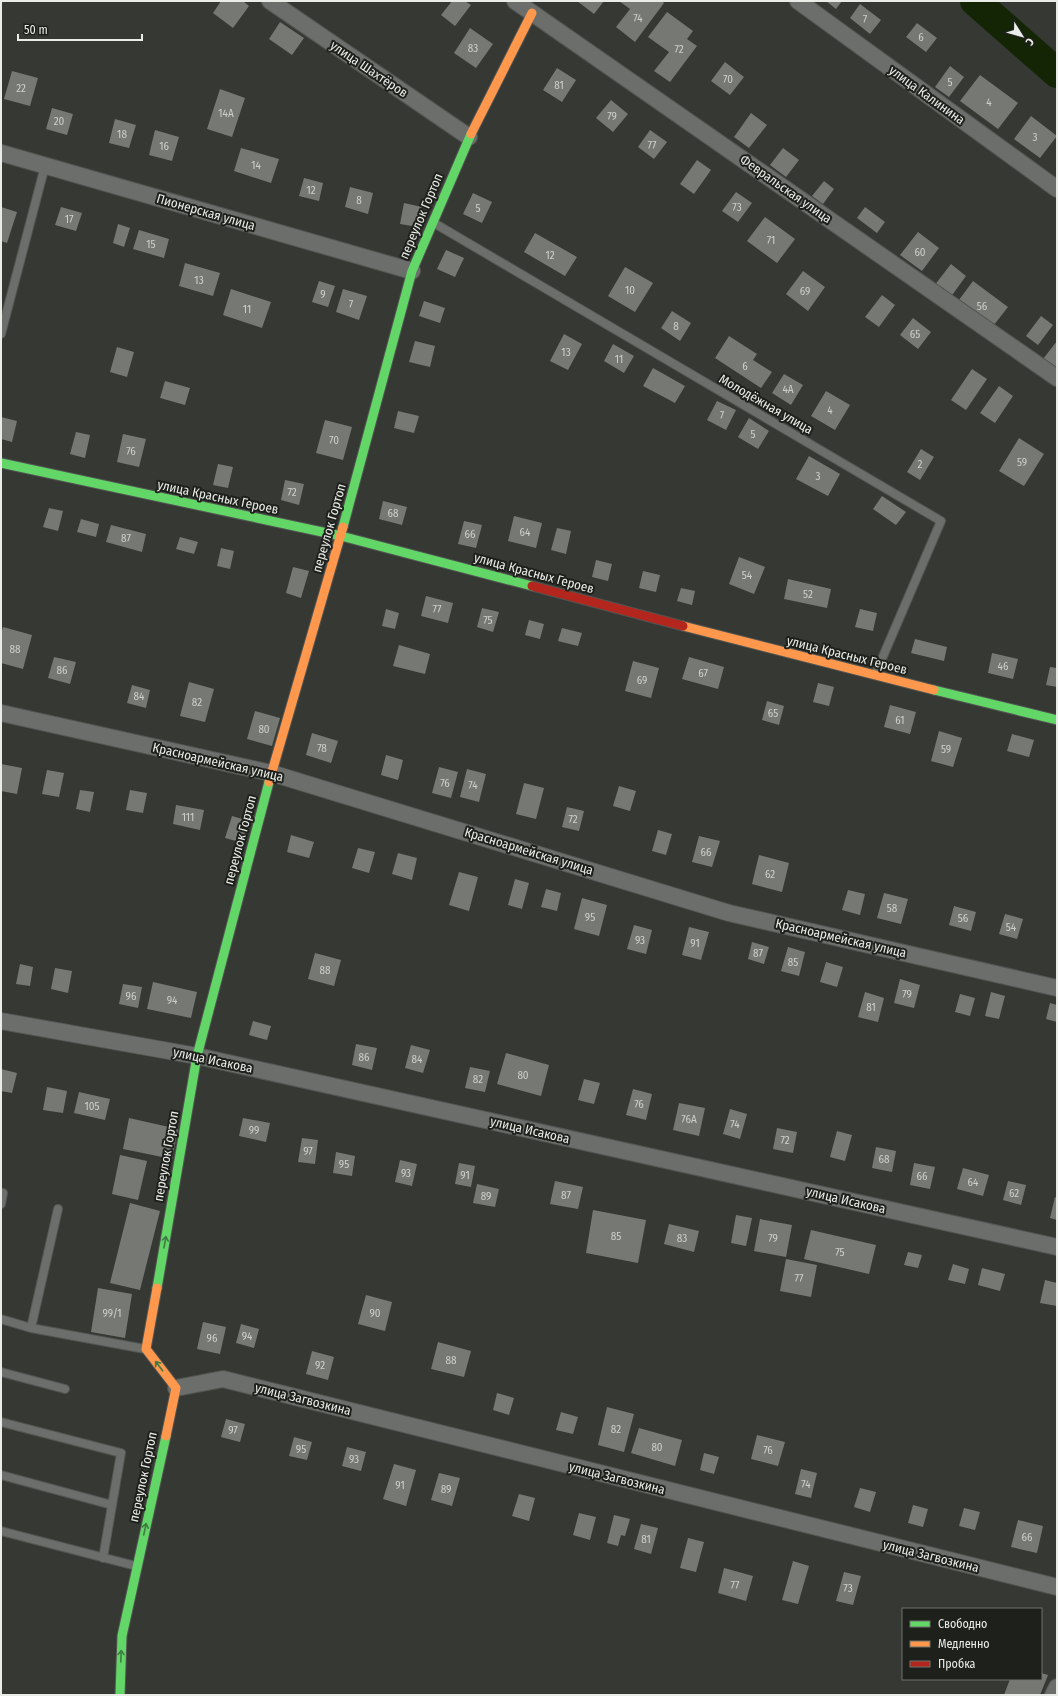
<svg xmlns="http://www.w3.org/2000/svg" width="1058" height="1696" viewBox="0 0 1058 1696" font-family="'Fira Sans Condensed',sans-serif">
  <rect width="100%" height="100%" fill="#363834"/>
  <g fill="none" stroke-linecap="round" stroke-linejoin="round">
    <!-- river -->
    <path stroke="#132505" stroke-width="30" d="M 975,1 L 1057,73"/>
  </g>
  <!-- building -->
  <path fill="#767874" d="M 221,1 L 243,1 L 249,6 L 233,28 L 213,13 Z
    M 452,1 L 465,1 L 471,5 L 455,26 L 441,15 Z
    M 577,1 L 604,1 L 594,14 Z
    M 619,1 L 662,1 L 664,3 L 635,42 L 616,27 L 630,9 Z
    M 826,1 L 842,1 L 836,9 Z
    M 860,4 L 881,20 L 870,34 L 850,18 Z
    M 667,12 L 693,31 L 687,39 L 697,46 L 670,82 L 654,71 L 669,52 L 648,37 Z
    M 280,22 L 304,38 L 292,55 L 269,39 Z
    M 917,23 L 937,38 L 926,52 L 906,37 Z
    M 470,28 L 493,44 L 476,68 L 454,53 Z
    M 725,62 L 744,77 L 730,95 L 711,81 Z
    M 950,66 L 964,77 L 949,97 L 935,87 Z
    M 557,68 L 576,80 L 562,102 L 543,90 Z
    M 12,71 L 38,78 L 30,106 L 4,99 Z
    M 980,75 L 1018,103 L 998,129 L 960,101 Z
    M 220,89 L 245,98 L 232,137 L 207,129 Z
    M 611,100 L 628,114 L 613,132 L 596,118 Z
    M 52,108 L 73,114 L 67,135 L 46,129 Z
    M 751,113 L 767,125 L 749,148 L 734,137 Z
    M 1031,116 L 1057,136 L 1040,158 L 1014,139 Z
    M 115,119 L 136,125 L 129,148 L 109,143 Z
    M 155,130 L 179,137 L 172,161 L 149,155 Z
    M 650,130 L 667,142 L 654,159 L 638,147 Z
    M 241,148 L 279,159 L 271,183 L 234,171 Z
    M 783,148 L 799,160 L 786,177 L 770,165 Z
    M 697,160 L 711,170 L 694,194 L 680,184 Z
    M 304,178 L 323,183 L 319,201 L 299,196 Z
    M 824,181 L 834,189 L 823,204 L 812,196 Z
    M 350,187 L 373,193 L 368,214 L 345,207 Z
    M 736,192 L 752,203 L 738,222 L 722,211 Z
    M 473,193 L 492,202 L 482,223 L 463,214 Z
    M 404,203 L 422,207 L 418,227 L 400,224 Z
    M 1,207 L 17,212 L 7,243 L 1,241 Z
    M 61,207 L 82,213 L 76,231 L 55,225 Z
    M 865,207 L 885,222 L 877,233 L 857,218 Z
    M 765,217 L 795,239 L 777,263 L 747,241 Z
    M 118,224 L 130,228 L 124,247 L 113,243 Z
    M 139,230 L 169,239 L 164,258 L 133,249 Z
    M 918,232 L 939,248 L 922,271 L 900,255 Z
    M 535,233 L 577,257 L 565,276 L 524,252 Z
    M 446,250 L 464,258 L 455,277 L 437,269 Z
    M 185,263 L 220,273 L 213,296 L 179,286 Z
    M 951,264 L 966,276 L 950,298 L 934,286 Z
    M 625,267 L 653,283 L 635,312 L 608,296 Z
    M 803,271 L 825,287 L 808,311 L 786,294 Z
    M 319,281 L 335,286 L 328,307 L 312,302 Z
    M 973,281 L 1008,307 L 990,330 L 956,304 Z
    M 231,289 L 271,302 L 262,328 L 223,315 Z
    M 343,289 L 367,296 L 359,320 L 336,312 Z
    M 882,295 L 895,305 L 879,327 L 865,317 Z
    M 424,301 L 445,308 L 440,323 L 419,316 Z
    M 672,311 L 691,323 L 680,341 L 661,328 Z
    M 1041,316 L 1053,325 L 1038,345 L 1026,336 Z
    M 913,318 L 931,332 L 918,349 L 900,335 Z
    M 564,334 L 582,344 L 568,370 L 550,361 Z
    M 729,336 L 757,354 L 753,360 L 772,372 L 761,388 L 715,358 Z
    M 415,341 L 435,346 L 430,367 L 409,362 Z
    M 1057,341 L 1057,366 L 1056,368 L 1043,359 Z
    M 613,344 L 634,356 L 624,373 L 604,361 Z
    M 117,347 L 134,352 L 127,377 L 110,372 Z
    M 653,368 L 685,386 L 675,403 L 643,386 Z
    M 972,369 L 987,379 L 966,410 L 951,400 Z
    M 784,374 L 803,385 L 791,405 L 772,393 Z
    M 165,381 L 190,388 L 185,405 L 160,398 Z
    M 999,386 L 1013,396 L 995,423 L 980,413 Z
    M 826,391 L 850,405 L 835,430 L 811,416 Z
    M 717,401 L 736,410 L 726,430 L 707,420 Z
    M 398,411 L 419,416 L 414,433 L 394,428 Z
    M 1,417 L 17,421 L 12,442 L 1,439 Z
    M 749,418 L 769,431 L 758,449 L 738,437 Z
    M 325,420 L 352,427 L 343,460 L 316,453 Z
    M 76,432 L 90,435 L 85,458 L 70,454 Z
    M 123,434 L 146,439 L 139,467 L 117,462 Z
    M 1019,438 L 1044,454 L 1024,486 L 999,471 Z
    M 921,449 L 934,457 L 920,480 L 907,472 Z
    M 809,456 L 840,474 L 828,496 L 796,479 Z
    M 218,464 L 233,467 L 228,488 L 213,485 Z
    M 285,480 L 304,484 L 299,505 L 281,500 Z
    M 882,496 L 906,512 L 896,525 L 873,509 Z
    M 383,501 L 407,507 L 402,525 L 379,519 Z
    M 49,508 L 63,511 L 58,531 L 43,527 Z
    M 514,516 L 542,523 L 536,548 L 508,541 Z
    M 81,519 L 99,524 L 96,537 L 77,532 Z
    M 464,521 L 482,525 L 476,548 L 458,544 Z
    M 111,525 L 146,534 L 142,552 L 106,542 Z
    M 557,528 L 571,531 L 566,554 L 551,550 Z
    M 180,537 L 198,542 L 194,554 L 176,549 Z
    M 221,548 L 234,551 L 230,569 L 217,566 Z
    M 739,557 L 765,567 L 754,594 L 729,584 Z
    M 596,560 L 612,564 L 608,581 L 592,577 Z
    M 293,567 L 309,571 L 301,598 L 286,593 Z
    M 643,571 L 660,575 L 656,592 L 639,588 Z
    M 788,579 L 831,589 L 827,608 L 784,599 Z
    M 681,588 L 695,591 L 692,605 L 677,601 Z
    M 426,596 L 453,603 L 448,623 L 421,616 Z
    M 482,608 L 499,612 L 493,632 L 477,627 Z
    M 386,609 L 399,613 L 395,629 L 382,626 Z
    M 860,609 L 877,613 L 873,631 L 855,627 Z
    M 529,620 L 544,624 L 540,639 L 525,635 Z
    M 3,627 L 32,635 L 23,669 L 1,663 L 1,634 Z
    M 562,628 L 582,633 L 578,646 L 558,641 Z
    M 915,639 L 947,647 L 944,661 L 911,653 Z
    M 399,645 L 430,654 L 425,674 L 393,666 Z
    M 992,653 L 1018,659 L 1013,679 L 988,673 Z
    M 54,657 L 76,662 L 70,684 L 48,678 Z
    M 689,657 L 724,667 L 718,689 L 682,679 Z
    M 633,661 L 659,668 L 651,698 L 625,691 Z
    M 1050,667 L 1057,668 L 1057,687 L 1046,685 Z
    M 189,682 L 214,689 L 205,722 L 180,716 Z
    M 818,683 L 834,687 L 829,706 L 813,702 Z
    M 132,685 L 150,690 L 146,708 L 127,703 Z
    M 767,701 L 784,706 L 779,725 L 762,720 Z
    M 890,705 L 916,712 L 910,734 L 884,727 Z
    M 255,711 L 280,718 L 272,746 L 247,739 Z
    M 939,731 L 962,738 L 953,767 L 931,761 Z
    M 312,733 L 338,741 L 331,763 L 306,755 Z
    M 1012,734 L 1034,740 L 1029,757 L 1007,751 Z
    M 386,755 L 403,760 L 398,780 L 381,775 Z
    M 1,764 L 22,768 L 17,794 L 1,791 Z
    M 439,767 L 458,772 L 451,798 L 432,793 Z
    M 467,769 L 486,774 L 479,802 L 460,797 Z
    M 47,770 L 64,773 L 59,797 L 42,794 Z
    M 524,783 L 544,788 L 536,819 L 516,814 Z
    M 619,786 L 636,791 L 630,811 L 613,806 Z
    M 80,790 L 94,792 L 90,812 L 76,809 Z
    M 130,790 L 147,793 L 143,813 L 126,810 Z
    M 176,805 L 204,810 L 200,830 L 173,824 Z
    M 567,807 L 584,811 L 579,831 L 562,827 Z
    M 232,816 L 249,821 L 243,843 L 225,838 Z
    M 658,830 L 672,834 L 666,855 L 652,851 Z
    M 291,835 L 314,842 L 309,858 L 287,852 Z
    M 699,836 L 720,841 L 712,867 L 692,862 Z
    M 358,848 L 375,852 L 369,873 L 352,868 Z
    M 398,853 L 417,858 L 412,880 L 392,874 Z
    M 759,855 L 789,863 L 782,892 L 752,884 Z
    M 459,872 L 478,877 L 469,911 L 449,905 Z
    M 515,879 L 529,883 L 522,909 L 508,905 Z
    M 546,889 L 561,893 L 557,911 L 541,907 Z
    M 848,890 L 865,894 L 860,915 L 842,910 Z
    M 884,893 L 908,899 L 901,924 L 877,918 Z
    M 582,898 L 607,905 L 599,936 L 574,929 Z
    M 954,906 L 976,912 L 971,931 L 949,925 Z
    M 1005,914 L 1023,919 L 1017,939 L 999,934 Z
    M 634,925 L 652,930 L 646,954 L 627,949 Z
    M 689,927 L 709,932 L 701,960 L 682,955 Z
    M 752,942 L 769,947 L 764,964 L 748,959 Z
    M 788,947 L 805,952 L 799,976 L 781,971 Z
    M 315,953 L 341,960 L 334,986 L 308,979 Z
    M 826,962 L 843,967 L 837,987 L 820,982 Z
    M 20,964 L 33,967 L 30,986 L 16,984 Z
    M 55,968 L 72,971 L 68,993 L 51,989 Z
    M 900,979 L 920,985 L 914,1008 L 894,1003 Z
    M 153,982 L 197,992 L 191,1018 L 147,1009 Z
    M 123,984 L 142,987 L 138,1008 L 119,1004 Z
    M 865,992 L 884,998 L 878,1022 L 858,1017 Z
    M 991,992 L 1005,996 L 999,1019 L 985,1016 Z
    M 960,994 L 975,998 L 970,1016 L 955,1012 Z
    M 1050,1003 L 1057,1005 L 1057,1022 L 1046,1019 Z
    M 253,1021 L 271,1026 L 267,1040 L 249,1035 Z
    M 356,1044 L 377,1048 L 372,1070 L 352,1065 Z
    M 411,1045 L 430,1050 L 423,1073 L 405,1068 Z
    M 506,1053 L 549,1065 L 541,1096 L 497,1084 Z
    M 470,1067 L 490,1071 L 485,1092 L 465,1088 Z
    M 1,1069 L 17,1073 L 12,1093 L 1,1091 Z
    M 584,1079 L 600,1083 L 594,1104 L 578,1100 Z
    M 47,1087 L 67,1091 L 63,1113 L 43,1110 Z
    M 633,1089 L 652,1094 L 646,1120 L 626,1115 Z
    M 79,1092 L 110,1099 L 105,1120 L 74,1113 Z
    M 679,1103 L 705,1108 L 699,1136 L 673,1130 Z
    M 730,1109 L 747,1114 L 740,1139 L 723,1134 Z
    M 129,1118 L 178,1129 L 172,1159 L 123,1149 Z
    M 243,1118 L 270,1123 L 266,1142 L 239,1136 Z
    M 777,1128 L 797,1132 L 793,1153 L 773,1149 Z
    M 837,1131 L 852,1135 L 845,1161 L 830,1157 Z
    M 302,1138 L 318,1140 L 315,1164 L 298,1162 Z
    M 876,1147 L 896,1151 L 892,1172 L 872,1168 Z
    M 336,1152 L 355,1156 L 352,1176 L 333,1173 Z
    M 120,1155 L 147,1161 L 138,1200 L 112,1194 Z
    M 400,1160 L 417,1164 L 412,1186 L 395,1182 Z
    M 459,1163 L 475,1166 L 471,1187 L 455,1184 Z
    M 914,1163 L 935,1167 L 930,1189 L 910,1185 Z
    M 963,1168 L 989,1175 L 983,1196 L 957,1189 Z
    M 555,1181 L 583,1187 L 578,1209 L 550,1204 Z
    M 1008,1181 L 1026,1185 L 1021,1205 L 1003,1200 Z
    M 477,1184 L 499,1189 L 495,1207 L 473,1203 Z
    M 1055,1197 L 1057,1198 L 1057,1220 L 1050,1218 Z
    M 130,1203 L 160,1211 L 140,1290 L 110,1283 Z
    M 593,1210 L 646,1220 L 638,1263 L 586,1253 Z
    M 736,1215 L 752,1218 L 746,1246 L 731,1243 Z
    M 760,1219 L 792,1225 L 786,1257 L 754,1251 Z
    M 669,1224 L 699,1231 L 694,1252 L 664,1244 Z
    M 811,1230 L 876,1245 L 869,1274 L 804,1259 Z
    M 908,1252 L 922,1255 L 918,1268 L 904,1265 Z
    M 786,1259 L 817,1265 L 811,1297 L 780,1291 Z
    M 953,1264 L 969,1269 L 965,1284 L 948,1280 Z
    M 982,1268 L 1005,1274 L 1000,1291 L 978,1285 Z
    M 1045,1280 L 1057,1283 L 1057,1306 L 1040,1303 Z
    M 98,1288 L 132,1294 L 125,1338 L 91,1332 Z
    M 366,1295 L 392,1302 L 385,1331 L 358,1324 Z
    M 203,1322 L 226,1327 L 220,1354 L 197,1349 Z
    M 241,1324 L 259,1329 L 254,1348 L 236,1343 Z
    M 438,1342 L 471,1351 L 464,1377 L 431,1369 Z
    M 312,1351 L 334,1357 L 328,1380 L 306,1374 Z
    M 497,1393 L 514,1398 L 509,1415 L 493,1410 Z
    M 607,1407 L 634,1414 L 624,1452 L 598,1445 Z
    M 561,1412 L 578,1417 L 573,1434 L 556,1430 Z
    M 226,1419 L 245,1424 L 240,1442 L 221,1437 Z
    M 639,1428 L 682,1440 L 675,1466 L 631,1453 Z
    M 757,1435 L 785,1442 L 778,1466 L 751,1459 Z
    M 294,1437 L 312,1442 L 307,1460 L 289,1456 Z
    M 347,1447 L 366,1452 L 361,1471 L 342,1466 Z
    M 704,1453 L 719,1457 L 714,1474 L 700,1470 Z
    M 394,1464 L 416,1470 L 406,1506 L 383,1499 Z
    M 801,1469 L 817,1473 L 811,1498 L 795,1494 Z
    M 439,1473 L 460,1478 L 452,1506 L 431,1500 Z
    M 860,1488 L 876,1492 L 870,1512 L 854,1507 Z
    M 519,1494 L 535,1498 L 529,1521 L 512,1516 Z
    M 913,1505 L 928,1509 L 923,1527 L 908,1523 Z
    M 964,1508 L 980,1512 L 975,1530 L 959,1526 Z
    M 579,1513 L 596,1517 L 590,1540 L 573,1535 Z
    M 614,1515 L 630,1519 L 625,1536 L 621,1535 L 618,1546 L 607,1543 Z
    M 1018,1520 L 1043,1526 L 1037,1553 L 1011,1547 Z
    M 641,1524 L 658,1528 L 651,1554 L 634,1549 Z
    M 688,1538 L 704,1542 L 696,1572 L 680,1568 Z
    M 793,1561 L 809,1566 L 798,1604 L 782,1600 Z
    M 724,1568 L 753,1576 L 746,1601 L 718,1593 Z
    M 844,1572 L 861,1576 L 853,1605 L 836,1601 Z
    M 1041,1673 L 1048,1675 L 1040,1695 L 1004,1695 L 1010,1679 L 1041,1679 Z"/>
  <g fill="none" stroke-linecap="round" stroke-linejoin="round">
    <defs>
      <path id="lane" d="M 434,223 L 941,521 L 875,675
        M 1,334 L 45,166
        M 1,1204 L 3,1193
        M 1,1319 L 31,1328 L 145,1349
        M 31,1328 L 58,1209
        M 1,1372 L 65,1389
        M 1,1422 L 121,1453 L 103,1558
        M 1,1475 L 112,1505
        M 1,1531 L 136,1566"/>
      <path id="street" d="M 270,1 L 469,137
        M 515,1 L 1057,378
        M 798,1 L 1057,189
        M 1,153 L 412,271
        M 1,713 L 271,773 L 729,913 L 1057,988
        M 1,1021 L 197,1056 L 1057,1247
        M 176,1388 L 223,1379 L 1057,1587
        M 1053,1695 L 1057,1687"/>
      <path id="fast" d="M 1,463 L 341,536 L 532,586
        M 343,527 L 412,271 L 471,134
        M 934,690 L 1057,720
        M 157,1288 L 197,1056 L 269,782
        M 120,1695 L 122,1636 L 166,1436"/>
      <path id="slow" d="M 471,134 L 532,13
        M 683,626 L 934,690
        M 269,782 L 343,527
        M 157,1288 L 146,1349 L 176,1388 L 166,1436"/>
      <path id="jam" d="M 532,586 L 683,626"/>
    </defs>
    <!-- lane casing -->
    <use href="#lane" stroke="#525551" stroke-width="10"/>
    <!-- street casing -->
    <use href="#street" stroke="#525551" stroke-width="18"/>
    <!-- fast casing -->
    <use href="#fast" stroke="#525551" stroke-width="11"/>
    <!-- slow casing -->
    <use href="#slow" stroke="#525551" stroke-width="11"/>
    <!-- jam casing -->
    <use href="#jam" stroke="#525551" stroke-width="11"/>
    <!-- lane -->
    <use href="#lane" stroke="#6c6e6b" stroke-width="8"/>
    <!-- street -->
    <use href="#street" stroke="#6c6e6b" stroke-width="16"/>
    <!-- fast -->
    <use href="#fast" stroke="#63d668" stroke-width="9"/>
    <!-- slow -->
    <use href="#slow" stroke="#ff974d" stroke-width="9"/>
    <!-- jam -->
    <use href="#jam" stroke="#b3261e" stroke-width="9"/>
  </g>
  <!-- one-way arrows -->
  <defs><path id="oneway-shaft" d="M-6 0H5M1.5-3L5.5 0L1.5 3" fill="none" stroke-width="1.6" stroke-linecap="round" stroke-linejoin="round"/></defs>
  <g stroke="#407b42">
    <use href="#oneway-shaft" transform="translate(165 1242) rotate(-80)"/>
    <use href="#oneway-shaft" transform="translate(159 1366) rotate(-127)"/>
    <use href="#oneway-shaft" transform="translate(145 1529) rotate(-78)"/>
    <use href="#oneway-shaft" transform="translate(121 1656) rotate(-88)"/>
  </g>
  <g text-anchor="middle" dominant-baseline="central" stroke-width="4" stroke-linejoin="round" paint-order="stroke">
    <!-- number labels -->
    <g font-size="11" fill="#cccfca">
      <text x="638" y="18">74</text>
      <text x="865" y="19">7</text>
      <text x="921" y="37">6</text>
      <text x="473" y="48">83</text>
      <text x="679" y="49">72</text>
      <text x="728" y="79">70</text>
      <text x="950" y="82">5</text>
      <text x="559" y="85">81</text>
      <text x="21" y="88">22</text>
      <text x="989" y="102">4</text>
      <text x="226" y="113">14А</text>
      <text x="612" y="116">79</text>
      <text x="59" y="121">20</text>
      <text x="122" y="134">18</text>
      <text x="1035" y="137">3</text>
      <text x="652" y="145">77</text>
      <text x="164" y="146">16</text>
      <text x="256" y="165">14</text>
      <text x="311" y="190">12</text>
      <text x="359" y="200">8</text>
      <text x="737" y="207">73</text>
      <text x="478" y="208">5</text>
      <text x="69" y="219">17</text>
      <text x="771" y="240">71</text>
      <text x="151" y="244">15</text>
      <text x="920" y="252">60</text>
      <text x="550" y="255">12</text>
      <text x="199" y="280">13</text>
      <text x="630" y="290">10</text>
      <text x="805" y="291">69</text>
      <text x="323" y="294">9</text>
      <text x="351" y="304">7</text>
      <text x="982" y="306">56</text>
      <text x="247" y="309">11</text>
      <text x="676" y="326">8</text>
      <text x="915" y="334">65</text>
      <text x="566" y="352">13</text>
      <text x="619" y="359">11</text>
      <text x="745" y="366">6</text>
      <text x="788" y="389">4А</text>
      <text x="830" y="410">4</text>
      <text x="722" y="415">7</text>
      <text x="753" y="434">5</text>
      <text x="334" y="440">70</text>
      <text x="131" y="451">76</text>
      <text x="1022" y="462">59</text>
      <text x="920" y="464">2</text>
      <text x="818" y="476">3</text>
      <text x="292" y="492">72</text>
      <text x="393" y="513">68</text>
      <text x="525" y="532">64</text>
      <text x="470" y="534">66</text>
      <text x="126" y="538">87</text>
      <text x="747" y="575">54</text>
      <text x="808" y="594">52</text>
      <text x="437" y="609">77</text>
      <text x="488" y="620">75</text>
      <text x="15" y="649">88</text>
      <text x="1003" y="666">46</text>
      <text x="62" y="670">86</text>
      <text x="703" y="673">67</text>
      <text x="642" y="680">69</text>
      <text x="139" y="696">84</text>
      <text x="197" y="702">82</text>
      <text x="773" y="713">65</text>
      <text x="900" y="720">61</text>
      <text x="264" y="729">80</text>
      <text x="322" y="748">78</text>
      <text x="946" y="749">59</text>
      <text x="445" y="783">76</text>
      <text x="473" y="785">74</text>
      <text x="188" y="817">111</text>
      <text x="573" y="819">72</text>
      <text x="706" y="852">66</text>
      <text x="770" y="874">62</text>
      <text x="892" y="908">58</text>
      <text x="590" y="917">95</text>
      <text x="963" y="918">56</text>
      <text x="1011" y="927">54</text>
      <text x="640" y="940">93</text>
      <text x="695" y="943">91</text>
      <text x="758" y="953">87</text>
      <text x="793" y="962">85</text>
      <text x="325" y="970">88</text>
      <text x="907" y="994">79</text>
      <text x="131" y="996">96</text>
      <text x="172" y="1000">94</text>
      <text x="871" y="1007">81</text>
      <text x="364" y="1057">86</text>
      <text x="417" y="1059">84</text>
      <text x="523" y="1075">80</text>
      <text x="478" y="1079">82</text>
      <text x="639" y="1104">76</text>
      <text x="92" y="1106">105</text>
      <text x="689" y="1119">76А</text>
      <text x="735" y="1124">74</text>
      <text x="254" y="1130">99</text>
      <text x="785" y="1140">72</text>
      <text x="308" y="1151">97</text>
      <text x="884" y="1159">68</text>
      <text x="344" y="1164">95</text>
      <text x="406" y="1173">93</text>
      <text x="465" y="1175">91</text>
      <text x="922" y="1176">66</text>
      <text x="973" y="1182">64</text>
      <text x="1014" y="1193">62</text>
      <text x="566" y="1195">87</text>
      <text x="486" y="1196">89</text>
      <text x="616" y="1236">85</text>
      <text x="682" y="1238">83</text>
      <text x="773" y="1238">79</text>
      <text x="840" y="1252">75</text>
      <text x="799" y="1278">77</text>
      <text x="112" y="1313">99/1</text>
      <text x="375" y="1313">90</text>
      <text x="247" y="1336">94</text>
      <text x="212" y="1338">96</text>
      <text x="451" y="1360">88</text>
      <text x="320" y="1365">92</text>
      <text x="616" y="1429">82</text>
      <text x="233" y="1430">97</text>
      <text x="657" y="1447">80</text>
      <text x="301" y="1449">95</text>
      <text x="768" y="1450">76</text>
      <text x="354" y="1459">93</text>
      <text x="806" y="1484">74</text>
      <text x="400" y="1485">91</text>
      <text x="446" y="1489">89</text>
      <text x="1027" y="1537">66</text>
      <text x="646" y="1539">81</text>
      <text x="735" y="1585">77</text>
      <text x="848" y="1588">73</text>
    </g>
    <!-- street labels -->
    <g font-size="13" fill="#e9ece7" stroke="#1e201c">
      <text transform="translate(369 69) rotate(34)">улица Шахтёров</text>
      <text transform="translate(927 95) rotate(36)">улица Калинина</text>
      <text transform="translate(786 189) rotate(35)">Февральская улица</text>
      <text transform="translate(206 212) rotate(16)">Пионерская улица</text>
      <text transform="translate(421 216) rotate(-67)">переулок Гортоп</text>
      <text transform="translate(766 404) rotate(30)">Молодёжная улица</text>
      <text transform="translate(218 497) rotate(12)">улица Красных Героев</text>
      <text transform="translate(329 528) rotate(-74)">переулок Гортоп</text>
      <text transform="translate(534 573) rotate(15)">улица Красных Героев</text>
      <text transform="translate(847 655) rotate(14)">улица Красных Героев</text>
      <text transform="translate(218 762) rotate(13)">Красноармейская улица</text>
      <text transform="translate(240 840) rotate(-75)">переулок Гортоп</text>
      <text transform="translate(529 851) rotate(17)">Красноармейская улица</text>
      <text transform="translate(841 938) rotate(13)">Красноармейская улица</text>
      <text transform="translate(213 1060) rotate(12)">улица Исакова</text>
      <text transform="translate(530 1130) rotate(13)">улица Исакова</text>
      <text transform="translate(166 1156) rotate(-80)">переулок Гортоп</text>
      <text transform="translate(846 1200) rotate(13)">улица Исакова</text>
      <text transform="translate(303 1399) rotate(14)">улица Загвозкина</text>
      <text transform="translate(143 1477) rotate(-78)">переулок Гортоп</text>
      <text transform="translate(617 1478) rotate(14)">улица Загвозкина</text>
      <text transform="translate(931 1556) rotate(14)">улица Загвозкина</text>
    </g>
  </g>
  <!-- border -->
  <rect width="1058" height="1696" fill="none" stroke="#e9ece7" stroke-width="4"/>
  <!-- legend -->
  <rect x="902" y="1608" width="140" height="72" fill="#1e201c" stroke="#6f726d"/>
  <rect x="910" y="1621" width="20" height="6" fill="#63d668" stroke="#6f726d"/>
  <text x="938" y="1628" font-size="12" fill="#e9ece7">Свободно</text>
  <rect x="910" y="1641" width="20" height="6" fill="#ff974d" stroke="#6f726d"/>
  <text x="938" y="1648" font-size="12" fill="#e9ece7">Медленно</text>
  <rect x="910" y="1661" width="20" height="6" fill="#b3261e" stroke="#6f726d"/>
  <text x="938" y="1668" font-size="12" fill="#e9ece7">Пробка</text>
  <!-- north arrow -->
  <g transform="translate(1022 36) rotate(127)" stroke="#1e201c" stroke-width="3" paint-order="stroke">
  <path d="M0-3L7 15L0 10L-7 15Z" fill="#e9ece7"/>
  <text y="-6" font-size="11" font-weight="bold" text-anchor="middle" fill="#e9ece7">С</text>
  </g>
  <!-- scale -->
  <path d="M18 34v6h124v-6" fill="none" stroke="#e9ece7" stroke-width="2"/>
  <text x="24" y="34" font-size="12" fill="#e9ece7" stroke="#1e201c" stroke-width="3" paint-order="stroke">50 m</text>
</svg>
